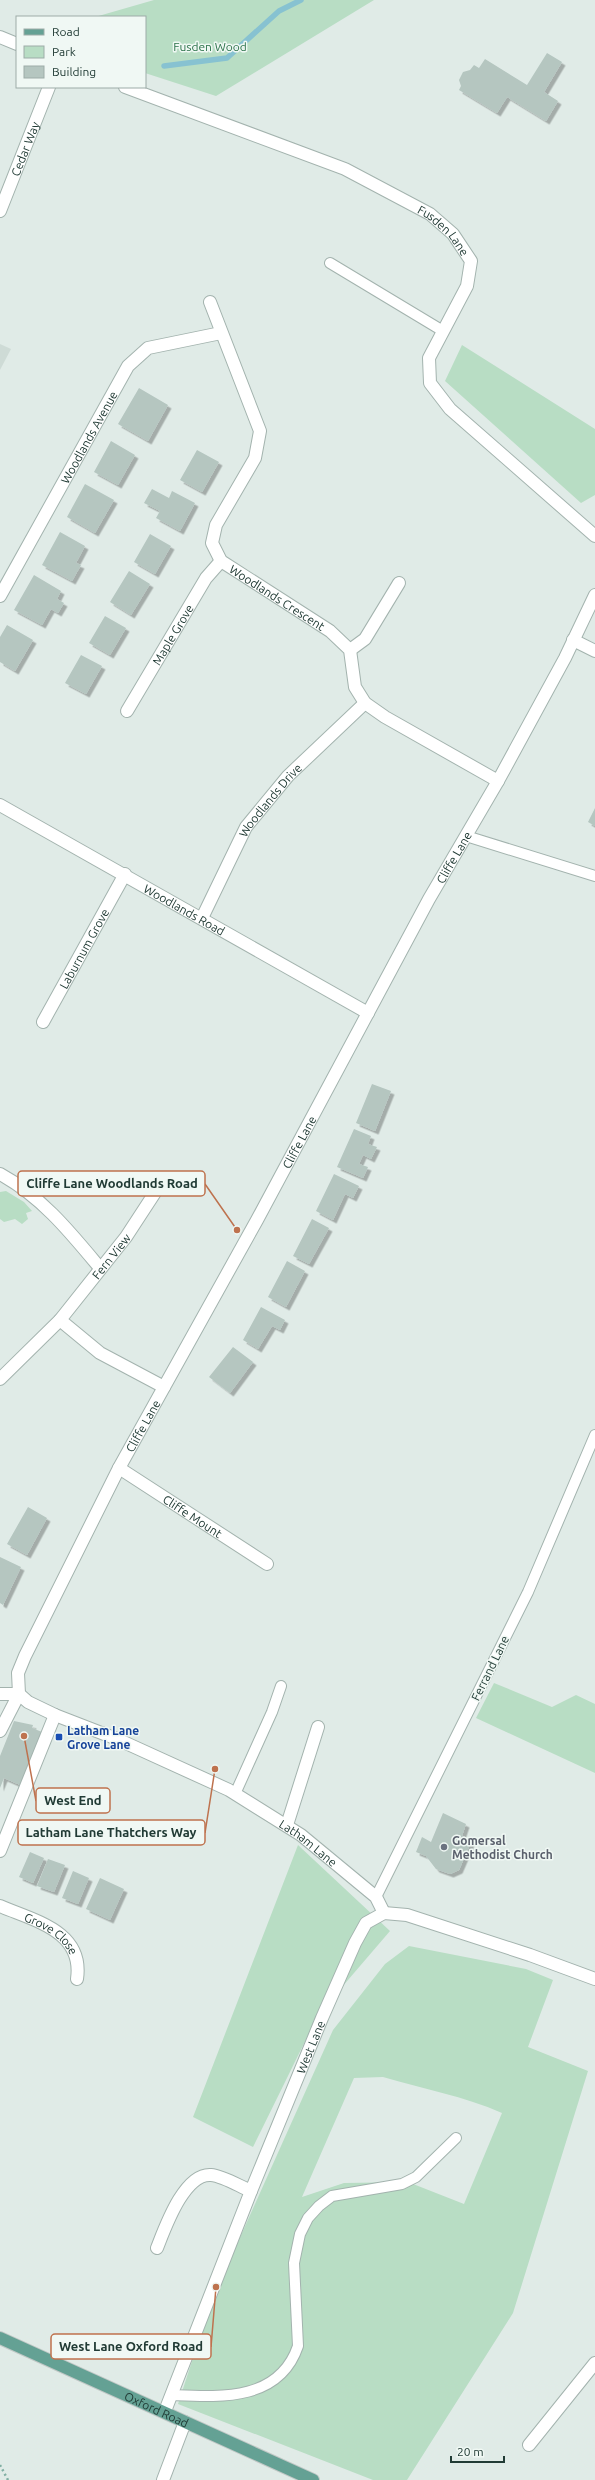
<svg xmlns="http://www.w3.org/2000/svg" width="595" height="2480" viewBox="0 0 595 2480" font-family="Ubuntu,sans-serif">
  <defs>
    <filter id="shadow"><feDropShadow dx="3.5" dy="3.5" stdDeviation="0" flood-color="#0004"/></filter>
  </defs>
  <rect width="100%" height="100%" fill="#e0ebe7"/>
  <!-- built -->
  <path fill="#cedbd6" d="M 0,344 L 11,349 L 0,370 Z"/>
  <!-- green -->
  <path fill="#b8ddc4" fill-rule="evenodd" d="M 154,0 L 374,0 L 216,96 L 145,73 L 145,17 L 95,17 Z
    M 462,345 L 595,429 L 595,495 L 581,503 L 445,381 Z
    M 6,1191 L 24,1202 L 32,1211 L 26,1213 L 28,1219 L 22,1224 L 15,1219 L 4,1222 L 0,1219 L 0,1192 Z
    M 494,1683 L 552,1707 L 576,1695 L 595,1704 L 595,1773 L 476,1718 Z
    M 298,1845 L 390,1931 L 318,2015 L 253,2147 L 193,2117 Z
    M 409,1946 L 526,1969 L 553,1980 L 528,2047 L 588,2071 L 513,2313 L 407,2480 L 373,2480 L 178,2404 L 212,2300 L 333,2030 L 385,1964 ZM 383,2077 C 423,2089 464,2096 502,2113 L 464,2204 L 408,2182 L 344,2183 L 302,2197 L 354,2078 Z"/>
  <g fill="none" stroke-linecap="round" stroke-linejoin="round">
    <!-- stream -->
    <path stroke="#87c2d1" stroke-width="5.5" d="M 164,66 L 227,58 L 279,11 L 301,0"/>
  </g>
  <!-- building -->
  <path fill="#b5c6c0" filter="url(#shadow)" d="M 547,53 L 562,62 L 544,92 L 558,101 L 546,121 L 507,97 L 497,113 L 459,90 L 461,86 L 459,80 L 463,72 L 470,70 L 474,65 L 479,68 L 485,59 L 527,85 Z
    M 139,388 L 168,405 L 148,441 L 118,424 Z
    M 111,441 L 135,455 L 118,485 L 94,472 Z
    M 197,450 L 219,462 L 202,492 L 180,480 Z
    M 85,484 L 114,500 L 95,533 L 67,517 Z
    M 152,489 L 169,498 L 172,491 L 195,503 L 180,531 L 156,518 L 160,511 L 144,503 Z
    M 60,532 L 85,546 L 76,563 L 81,565 L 72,581 L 42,565 Z
    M 150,534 L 171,546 L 155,574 L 134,562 Z
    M 129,571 L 150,584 L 131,615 L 110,602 Z
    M 34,575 L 61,591 L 57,599 L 64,603 L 58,613 L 51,609 L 42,625 L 14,610 Z
    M 105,616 L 126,628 L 110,655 L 89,643 Z
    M 7,625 L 33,640 L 15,671 L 0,662 L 0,637 Z
    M 81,655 L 102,666 L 86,694 L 65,683 Z
    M 595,808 L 595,826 L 588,822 Z
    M 372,1084 L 391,1091 L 375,1131 L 356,1123 Z
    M 354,1129 L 371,1136 L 368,1144 L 377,1147 L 371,1159 L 363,1155 L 359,1164 L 368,1167 L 363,1178 L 337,1167 Z
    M 334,1174 L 359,1186 L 353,1198 L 345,1194 L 333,1220 L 316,1211 Z
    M 312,1219 L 329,1228 L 309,1264 L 293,1256 Z
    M 287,1261 L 305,1271 L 286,1307 L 268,1297 Z
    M 261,1307 L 285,1320 L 280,1330 L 272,1326 L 258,1349 L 243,1340 Z
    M 233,1347 L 253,1362 L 230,1393 L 209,1377 Z
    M 28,1507 L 47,1518 L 27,1555 L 7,1544 Z
    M 0,1557 L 21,1567 L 3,1605 L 0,1603 Z
    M 14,1721 L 33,1725 L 32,1728 L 42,1732 L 20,1785 L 4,1778 L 0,1788 L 0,1756 Z
    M 443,1813 L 466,1824 L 462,1836 L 472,1840 L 459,1870 L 450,1874 L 436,1869 L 426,1856 L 416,1852 L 422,1837 L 431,1842 Z
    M 30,1852 L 44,1858 L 33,1883 L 19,1877 Z
    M 48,1859 L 65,1865 L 54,1892 L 37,1886 Z
    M 73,1871 L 89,1878 L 78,1904 L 62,1898 Z
    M 100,1878 L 124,1889 L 110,1920 L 86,1909 Z"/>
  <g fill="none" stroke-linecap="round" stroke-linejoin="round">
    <defs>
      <path id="service" d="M 330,263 L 443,331
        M 466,836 L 595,876
        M 235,1794 L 272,1712 L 281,1686
        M 376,1897 L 528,1592 L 595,1435
        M 171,2395 C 219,2397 279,2402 298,2346 L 294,2263 L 300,2234 L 308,2218 L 319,2206 L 332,2196 L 402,2184 L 416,2177 L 456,2138"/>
      <g id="minor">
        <path d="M 0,37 L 17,44"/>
        <path id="s1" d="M 125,87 L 345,169 L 430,214 L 453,234 L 471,261 L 467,286 L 429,358 L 430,383 L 450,409 L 595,536"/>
        <path id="s2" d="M 0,211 L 49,87"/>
        <path id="s3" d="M 210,302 L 260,431 L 255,458 L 216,525 L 212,543 L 221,561 L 330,631 L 350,650 L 355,687 L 365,703 L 385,717 L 498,781"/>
        <path id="s4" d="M 0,596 L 128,366 L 148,348 L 221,333"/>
        <path d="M 573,640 L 595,651"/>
        <path d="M 350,650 L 365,639 L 399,583"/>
        <path id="s5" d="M 127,711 L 206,578 L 221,561"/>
        <path id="s6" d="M 0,805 L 368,1013"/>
        <path id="s7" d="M 202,918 L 246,827 L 288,776 L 365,703"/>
        <path id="s8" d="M 43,1022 L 125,874"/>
        <path d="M 0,1174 C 42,1197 70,1232 100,1268"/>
        <path d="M 60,1320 L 100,1353 L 164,1387"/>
        <path id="s9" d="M 0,1379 L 60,1320 L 126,1237 L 158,1188"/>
        <path id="s10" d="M 119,1468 L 267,1564"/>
        <path d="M 0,1694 L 19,1694"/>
        <path id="s11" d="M 19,1694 L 18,1673 L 25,1656 L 119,1468 L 257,1220 L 429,899 L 498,781 L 565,658 L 595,595"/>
        <path id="s12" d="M 19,1694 L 28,1702 L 55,1715 L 117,1739 L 229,1790 L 301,1835 L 376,1897 L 384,1913"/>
        <path d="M 0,1731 L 19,1694"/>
        <path d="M 287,1825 L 318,1727"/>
        <path d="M 0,1851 L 55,1715"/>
        <path id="s13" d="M 0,1906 C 35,1921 84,1931 77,1979"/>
        <path d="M 157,2248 C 165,2228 184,2173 211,2175 C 223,2176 239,2186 251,2191"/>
        <path id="s14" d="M 165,2411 L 251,2191 L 322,2018 L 355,1943 L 366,1923 L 384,1913 L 407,1915 L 530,1955 L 595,1979"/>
        <path d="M 529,2445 L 595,2363"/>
        <path d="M 163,2480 L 185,2422"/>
      </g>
      <g id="primary">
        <path id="s15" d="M 0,2338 L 313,2480"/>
      </g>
    </defs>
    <!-- service casing -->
    <use href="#service" stroke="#a3b3ae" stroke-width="12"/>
    <!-- minor casing -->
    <use href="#minor" stroke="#a3b3ae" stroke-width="14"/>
    <!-- primary casing -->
    <use href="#primary" stroke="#c1c8c6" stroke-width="14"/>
    <!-- path -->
    <path stroke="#80afa2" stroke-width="2.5" stroke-dasharray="2 3" stroke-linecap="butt" d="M 0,2465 L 8,2480"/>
    <!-- service -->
    <use href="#service" stroke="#fff" stroke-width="10"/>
    <!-- minor -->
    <use href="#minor" stroke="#fff" stroke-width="12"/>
    <!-- primary -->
    <use href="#primary" stroke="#64a194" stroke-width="12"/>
  </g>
  <!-- markers -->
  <rect fill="#1a4fb4" stroke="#f0f8f4" stroke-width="1.5" x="55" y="1733" width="8" height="8" rx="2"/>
  <circle fill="#6b7280" stroke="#f0f8f4" stroke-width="1.5" cx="444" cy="1847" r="4"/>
  <g text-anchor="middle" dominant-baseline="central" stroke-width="3" stroke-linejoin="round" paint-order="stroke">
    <!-- park labels -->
    <g font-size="12" fill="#2b724a" stroke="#f0f8f4">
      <text x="210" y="46">Fusden Wood</text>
    </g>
    <!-- street labels -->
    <g font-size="12" fill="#213b35" stroke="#f0f8f4">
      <text stroke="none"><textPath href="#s2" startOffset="67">Cedar Way</textPath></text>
      <text stroke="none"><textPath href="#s1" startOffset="352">Fusden Lane</textPath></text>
      <text stroke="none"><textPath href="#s4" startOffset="182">Woodlands Avenue</textPath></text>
      <text stroke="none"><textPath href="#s3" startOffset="349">Woodlands Crescent</textPath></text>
      <text stroke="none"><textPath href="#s5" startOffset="89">Maple Grove</textPath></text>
      <text stroke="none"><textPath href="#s7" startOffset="137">Woodlands Drive</textPath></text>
      <text stroke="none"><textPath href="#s11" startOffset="946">Cliffe Lane</textPath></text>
      <text stroke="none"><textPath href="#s6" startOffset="212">Woodlands Road</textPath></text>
      <text stroke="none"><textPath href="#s8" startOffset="84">Laburnum Grove</textPath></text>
      <text stroke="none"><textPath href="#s11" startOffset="622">Cliffe Lane</textPath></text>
      <text stroke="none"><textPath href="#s9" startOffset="166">Fern View</textPath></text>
      <text stroke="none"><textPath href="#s11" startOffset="298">Cliffe Lane</textPath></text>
      <text stroke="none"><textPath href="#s10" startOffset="88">Cliffe Mount</textPath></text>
      <text transform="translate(490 1668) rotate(-64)">Ferrand Lane</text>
      <text stroke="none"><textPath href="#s12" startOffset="327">Latham Lane</textPath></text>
      <text stroke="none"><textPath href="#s13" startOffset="59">Grove Close</textPath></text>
      <text stroke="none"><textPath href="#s14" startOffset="392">West Lane</textPath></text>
      <text stroke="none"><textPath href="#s15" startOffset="172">Oxford Road</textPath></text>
    </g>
    <!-- transit labels -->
    <g font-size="12" font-weight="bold" fill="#164399" stroke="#f0f8f4" text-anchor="start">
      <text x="67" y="1730">Latham Lane<tspan x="67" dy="14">Grove Lane</tspan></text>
    </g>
    <!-- worship labels -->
    <g font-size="12" font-weight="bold" fill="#5b616d" stroke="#f0f8f4" text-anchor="start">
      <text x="452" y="1840">Gomersal<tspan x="452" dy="14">Methodist Church</tspan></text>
    </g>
  </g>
  <!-- callouts -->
  <path fill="none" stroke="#be724e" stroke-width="1.5" d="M237 1230L205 1184M24 1736L36 1801M215 1769L205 1833M216 2287L211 2347"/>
  <g fill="#be724e" stroke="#f0f8f4" stroke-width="1.5">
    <circle cx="237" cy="1230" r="4"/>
    <circle cx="24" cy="1736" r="4"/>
    <circle cx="215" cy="1769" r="4"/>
    <circle cx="216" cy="2287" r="4"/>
  </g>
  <g fill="#f0f8f4" stroke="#be724e" stroke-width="1.5">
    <rect x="18" y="1171" width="187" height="25" rx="4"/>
    <rect x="36" y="1788" width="74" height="25" rx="4"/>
    <rect x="18" y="1820" width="187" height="25" rx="4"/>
    <rect x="51" y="2334" width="160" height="25" rx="4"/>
  </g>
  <g font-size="13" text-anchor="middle" font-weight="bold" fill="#213b35">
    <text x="112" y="1188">Cliffe Lane Woodlands Road</text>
    <text x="73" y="1805">West End</text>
    <text x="111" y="1837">Latham Lane Thatchers Way</text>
    <text x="131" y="2351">West Lane Oxford Road</text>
  </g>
  <!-- legend -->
  <rect x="16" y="16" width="130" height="72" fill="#f0f8f4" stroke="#9daca8"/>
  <rect x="24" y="29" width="20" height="6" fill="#64a194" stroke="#9daca8"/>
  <text x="52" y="36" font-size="12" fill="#213b35">Road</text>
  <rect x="24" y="46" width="20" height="12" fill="#b8ddc4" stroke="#9daca8"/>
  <text x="52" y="56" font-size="12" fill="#213b35">Park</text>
  <rect x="24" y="66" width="20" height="12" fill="#b5c6c0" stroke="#9daca8"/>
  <text x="52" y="76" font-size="12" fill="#213b35">Building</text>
  <!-- scale -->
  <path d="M451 2456v6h53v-6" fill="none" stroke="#213b35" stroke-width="2"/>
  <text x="457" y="2456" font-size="12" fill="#213b35" stroke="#f0f8f4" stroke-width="3" paint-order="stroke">20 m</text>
</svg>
